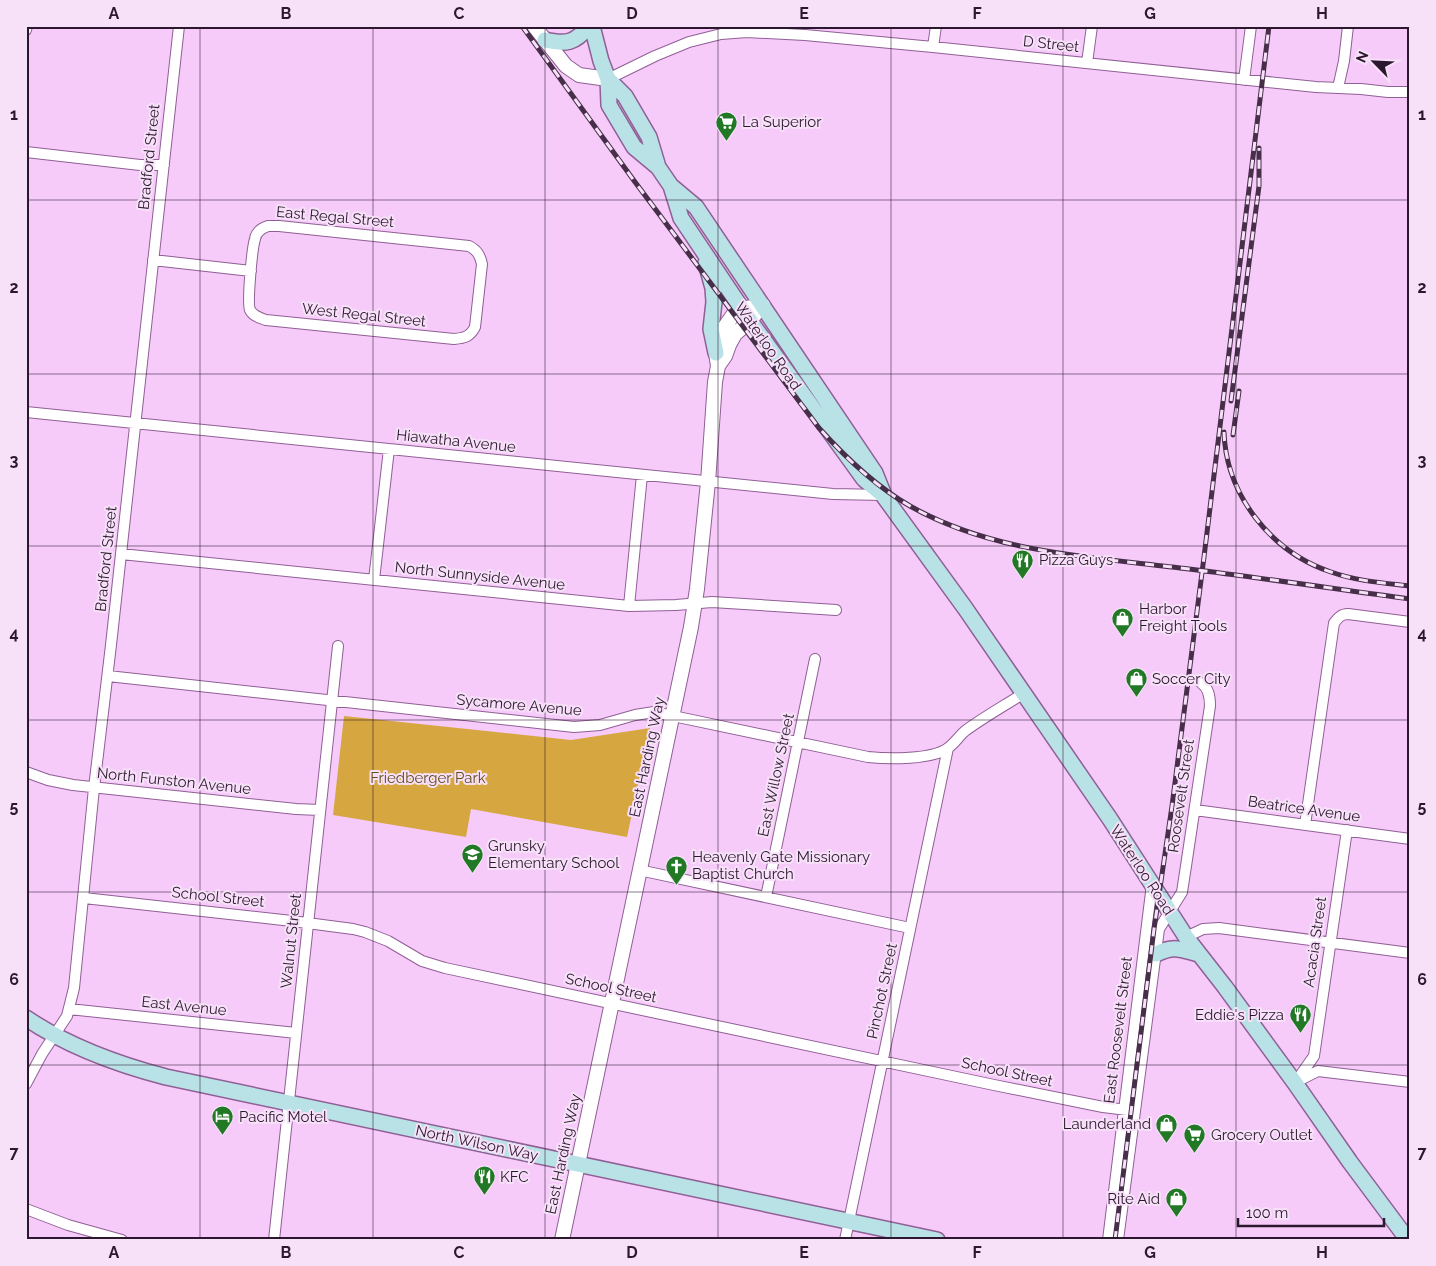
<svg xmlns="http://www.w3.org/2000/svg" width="1436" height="1266" viewBox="0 0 1436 1266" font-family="Raleway,sans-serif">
  <rect width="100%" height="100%" fill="#f6cbfa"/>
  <!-- green -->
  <path fill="#d6a740" d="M 344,716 L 571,740 L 650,728 L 627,837 L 471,809 L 466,837 L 333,815 Z"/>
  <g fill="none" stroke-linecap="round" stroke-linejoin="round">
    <defs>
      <path id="minor" d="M 26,30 L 27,26
        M 933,47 L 936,26
        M 1087,63 L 1092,26
        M 608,79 L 655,56 L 689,42 L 721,34 L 747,32 L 805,35 L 933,47 L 1316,87 L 1361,89 L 1388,92 L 1410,92
        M 1244,80 L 1251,26
        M 1338,88 L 1344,61 L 1348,26
        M 26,152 L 140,165 L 164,165
        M 268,226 L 279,226 L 469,246 C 477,250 480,255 482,264 L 475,327 C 470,337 464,338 454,339 L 266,320 C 260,318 253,316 250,310 C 247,303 252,248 255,239 C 256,232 262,228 268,226 Z
        M 153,260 L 251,271
        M 26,412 L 833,494 L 883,495
        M 121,554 L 629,606 L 676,605 L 712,602 L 836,610
        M 374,580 L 389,449
        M 629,606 L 642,475
        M 108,676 L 574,727 L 600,725 L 635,715 L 654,712 L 868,757 C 888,759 932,760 948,748 C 955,743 959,736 965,731 C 984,717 1004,706 1024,693
        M 26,772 L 48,780 L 73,785 L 296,809 L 320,810
        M 1195,810 L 1410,839
        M 1305,825 L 1334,623 C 1338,618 1341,614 1348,614 L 1410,622
        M 639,870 L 910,928
        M 766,897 L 815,659
        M 84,898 L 292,921 L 353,929 L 365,932 L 388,941 L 422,961 L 445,968 L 994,1085 L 1103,1107 L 1135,1111
        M 1186,937 L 1203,929 L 1219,928 L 1410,953
        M 69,1009 L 296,1033
        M 1296,1082 L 1318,1071 L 1410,1082
        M 1295,1083 L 1314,1056 L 1347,830
        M 26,1084 L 42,1054 L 67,1016 L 74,988 L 94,788 L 111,645 L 179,26
        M 26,1209 L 68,1225 L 122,1240
        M 274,1240 L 338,646
        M 845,1240 L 948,748
        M 1108,1240 L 1152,884
        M 1118,1240 L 1159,929 L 1182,892 L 1186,866 L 1210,706 C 1210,697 1209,688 1201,683"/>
      <path id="tertiary" d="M 534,26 L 566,66 L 579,75 L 608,79
        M 718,366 L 725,356 L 729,345 L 735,334 L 750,321 L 756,313
        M 562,1240 L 691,627 L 697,589 L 708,482 L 715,382 L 718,366 L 716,353 L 718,340 L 722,331 L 733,315 L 742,309 L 763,305"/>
      <path id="secondary" d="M 592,26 L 601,61 L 608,79 L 609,105 L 634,147 L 658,167 L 671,186 L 696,207 L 875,473 L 883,493
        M 545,40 C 566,45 575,43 589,26
        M 608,79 L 625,96 L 649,137 L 658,167
        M 671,186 L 681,218 L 750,321 L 864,479 L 883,495 L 965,608 L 1110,819 L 1186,937 L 1225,987 L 1295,1083 L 1350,1162 L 1408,1240
        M 706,263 L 713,288 L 714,302 L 711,329 L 716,353
        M 1156,954 C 1174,945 1180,949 1199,954
        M 26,1018 C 69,1047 116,1064 166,1077 L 937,1240"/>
    </defs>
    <!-- minor casing -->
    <use href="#minor" stroke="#905f95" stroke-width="12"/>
    <!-- tertiary casing -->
    <use href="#tertiary" stroke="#905f95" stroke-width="16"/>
    <!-- secondary casing -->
    <use href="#secondary" stroke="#905f95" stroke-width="18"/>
    <!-- minor -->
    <use href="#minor" stroke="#fff" stroke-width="10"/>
    <!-- tertiary -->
    <use href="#tertiary" stroke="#fff" stroke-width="14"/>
    <!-- secondary -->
    <use href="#secondary" stroke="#b8e2e6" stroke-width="15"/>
    <defs>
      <path id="rail" d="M 522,26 L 635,182 L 819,428 C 846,458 875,486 910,506 C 995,554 1094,557 1189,569 C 1262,578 1336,589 1410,599
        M 1231,401 L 1259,186 L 1259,148
        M 1224,432 C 1226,495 1271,552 1331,572 C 1356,581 1384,583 1410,586
        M 1233,435 L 1239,391
        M 1115,1240 L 1154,929 L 1172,806 L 1204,557 L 1269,26"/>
    </defs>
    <!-- rail casing -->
    <use href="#rail" stroke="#472f49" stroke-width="5"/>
    <!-- rail -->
    <use href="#rail" stroke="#f7e1f9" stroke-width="3" stroke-dasharray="9" stroke-linecap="butt"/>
  </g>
  <!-- grid -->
  <path fill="none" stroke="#2c182e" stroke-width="1" stroke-opacity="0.55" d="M 200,26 L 200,1240M 373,26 L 373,1240M 545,26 L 545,1240M 718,26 L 718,1240M 891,26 L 891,1240M 1063,26 L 1063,1240M 1236,26 L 1236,1240M 26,200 L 1410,200M 26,374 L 1410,374M 26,546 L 1410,546M 26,720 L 1410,720M 26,892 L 1410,892M 26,1065 L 1410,1065"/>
  <!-- icons -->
  <defs>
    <symbol id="supermarket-pin" viewBox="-11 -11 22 30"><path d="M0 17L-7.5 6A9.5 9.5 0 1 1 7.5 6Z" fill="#227925" stroke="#f7e1f9"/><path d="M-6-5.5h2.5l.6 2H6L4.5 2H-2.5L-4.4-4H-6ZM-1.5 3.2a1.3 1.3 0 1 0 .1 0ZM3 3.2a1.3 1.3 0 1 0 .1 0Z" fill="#fff"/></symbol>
    <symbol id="restaurant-pin" viewBox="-11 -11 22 30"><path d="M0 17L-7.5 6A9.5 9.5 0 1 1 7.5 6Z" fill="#227925" stroke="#f7e1f9"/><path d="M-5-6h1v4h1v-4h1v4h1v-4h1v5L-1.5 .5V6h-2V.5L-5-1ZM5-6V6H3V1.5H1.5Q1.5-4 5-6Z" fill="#fff"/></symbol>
    <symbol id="shop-pin" viewBox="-11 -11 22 30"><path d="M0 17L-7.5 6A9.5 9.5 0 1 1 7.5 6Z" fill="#227925" stroke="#f7e1f9"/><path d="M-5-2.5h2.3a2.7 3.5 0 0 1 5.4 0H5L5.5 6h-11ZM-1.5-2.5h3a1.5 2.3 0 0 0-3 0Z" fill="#fff"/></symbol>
    <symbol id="school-pin" viewBox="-11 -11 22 30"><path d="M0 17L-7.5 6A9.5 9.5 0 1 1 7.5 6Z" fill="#227925" stroke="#f7e1f9"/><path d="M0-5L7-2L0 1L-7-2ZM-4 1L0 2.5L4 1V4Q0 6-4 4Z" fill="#fff"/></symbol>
    <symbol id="church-pin" viewBox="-11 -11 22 30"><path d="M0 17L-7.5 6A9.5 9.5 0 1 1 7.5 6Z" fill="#227925" stroke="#f7e1f9"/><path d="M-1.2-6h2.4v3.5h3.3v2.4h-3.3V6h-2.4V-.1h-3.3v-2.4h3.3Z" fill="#fff"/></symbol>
    <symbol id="hotel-pin" viewBox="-11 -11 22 30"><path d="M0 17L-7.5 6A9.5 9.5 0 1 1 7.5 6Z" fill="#227925" stroke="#f7e1f9"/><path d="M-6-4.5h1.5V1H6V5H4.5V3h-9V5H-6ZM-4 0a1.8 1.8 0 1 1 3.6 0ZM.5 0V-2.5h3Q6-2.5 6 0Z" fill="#fff"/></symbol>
  </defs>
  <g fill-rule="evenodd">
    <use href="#supermarket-pin" x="714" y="110" width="25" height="34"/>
    <use href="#restaurant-pin" x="1010" y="548" width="25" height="34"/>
    <use href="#shop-pin" x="1110" y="606" width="25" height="34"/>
    <use href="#shop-pin" x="1124" y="666" width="25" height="34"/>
    <use href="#school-pin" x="460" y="842" width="25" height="34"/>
    <use href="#church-pin" x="664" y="854" width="25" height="34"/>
    <use href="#restaurant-pin" x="1288" y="1002" width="25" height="34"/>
    <use href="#hotel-pin" x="210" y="1104" width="25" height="34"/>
    <use href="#shop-pin" x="1154" y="1112" width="25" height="34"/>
    <use href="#supermarket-pin" x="1182" y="1122" width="25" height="34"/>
    <use href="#restaurant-pin" x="472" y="1164" width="25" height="34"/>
    <use href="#shop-pin" x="1164" y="1186" width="25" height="34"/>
  </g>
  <g text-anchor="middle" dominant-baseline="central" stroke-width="4" stroke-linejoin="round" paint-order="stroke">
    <!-- street labels -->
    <g font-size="15" fill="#2c182e" stroke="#f7e1f9">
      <text transform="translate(1051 44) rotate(6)">D Street</text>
      <text transform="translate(149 157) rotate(-84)">Bradford Street</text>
      <text transform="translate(335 217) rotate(5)">East Regal Street</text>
      <text transform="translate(364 315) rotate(6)">West Regal Street</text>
      <text transform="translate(768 346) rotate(55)">Waterloo Road</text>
      <text transform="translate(456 441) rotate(6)">Hiawatha Avenue</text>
      <text transform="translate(106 559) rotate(-84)">Bradford Street</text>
      <text transform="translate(480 576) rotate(6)">North Sunnyside Avenue</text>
      <text transform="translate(519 705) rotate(5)">Sycamore Avenue</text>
      <text transform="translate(647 757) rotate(-78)">East Harding Way</text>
      <text transform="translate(776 775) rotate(-78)">East Willow Street</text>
      <text transform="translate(174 781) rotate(6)">North Funston Avenue</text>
      <text transform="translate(1181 796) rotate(-82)">Roosevelt Street</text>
      <text transform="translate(1304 809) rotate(8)">Beatrice Avenue</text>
      <text transform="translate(1142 870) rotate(57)">Waterloo Road</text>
      <text transform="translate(218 897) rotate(6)">School Street</text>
      <text transform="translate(291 941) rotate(-84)">Walnut Street</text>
      <text transform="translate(1315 942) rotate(-82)">Acacia Street</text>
      <text transform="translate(611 988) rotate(12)">School Street</text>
      <text transform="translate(882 991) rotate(-78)">Pinchot Street</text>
      <text transform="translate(184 1006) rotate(6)">East Avenue</text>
      <text transform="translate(1118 1030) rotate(-83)">East Roosevelt Street</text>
      <text transform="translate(1007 1072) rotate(12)">School Street</text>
      <text transform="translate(477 1143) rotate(12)">North Wilson Way</text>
      <text transform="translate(563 1154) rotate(-78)">East Harding Way</text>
    </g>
    <!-- poi labels -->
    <g font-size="15" fill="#2c182e" stroke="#f7e1f9" text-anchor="start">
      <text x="742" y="122">La Superior</text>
      <text x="1039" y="560">Pizza Guys</text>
      <text x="1139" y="609">Harbor<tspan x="1139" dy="17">Freight Tools</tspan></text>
      <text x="1152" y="679">Soccer City</text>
      <text x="488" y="846">Grunsky<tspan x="488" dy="17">Elementary School</tspan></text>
      <text x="692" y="857">Heavenly Gate Missionary<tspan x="692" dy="17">Baptist Church</tspan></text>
      <text x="1284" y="1015" text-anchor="end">Eddie's Pizza</text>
      <text x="239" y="1117">Pacific Motel</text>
      <text x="1151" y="1124" text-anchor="end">Launderland</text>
      <text x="1211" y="1135">Grocery Outlet</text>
      <text x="500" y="1177">KFC</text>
      <text x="1160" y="1199" text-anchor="end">Rite Aid</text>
    </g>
    <!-- park labels -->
    <g font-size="15" fill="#634c1c" stroke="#f7e1f9">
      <text x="428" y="778">Friedberger Park</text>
    </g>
  </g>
  <!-- border -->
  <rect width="1436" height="1266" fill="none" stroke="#f7e1f9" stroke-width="55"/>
  <!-- north arrow -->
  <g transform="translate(1374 62) rotate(294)" stroke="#f7e1f9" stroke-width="4" paint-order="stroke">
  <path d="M0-4L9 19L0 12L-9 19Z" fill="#2c182e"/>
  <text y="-8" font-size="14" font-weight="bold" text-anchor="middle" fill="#2c182e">N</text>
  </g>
  <!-- scale -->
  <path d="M1238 1218v8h146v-8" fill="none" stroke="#2c182e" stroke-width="2.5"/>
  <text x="1246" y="1218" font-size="15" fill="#2c182e" stroke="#f7e1f9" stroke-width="4" paint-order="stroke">100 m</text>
  <rect x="28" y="28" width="1380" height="1210" fill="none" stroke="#2c182e" stroke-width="2"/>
  <g font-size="16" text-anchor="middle" font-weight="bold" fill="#2c182e">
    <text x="114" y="19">A</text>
    <text x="286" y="19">B</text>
    <text x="459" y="19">C</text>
    <text x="632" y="19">D</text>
    <text x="804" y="19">E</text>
    <text x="977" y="19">F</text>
    <text x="1150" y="19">G</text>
    <text x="1322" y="19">H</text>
    <text x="14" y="120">1</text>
    <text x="1422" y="120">1</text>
    <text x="14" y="293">2</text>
    <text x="1422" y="293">2</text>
    <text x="14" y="466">3</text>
    <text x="1422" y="466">3</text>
    <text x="14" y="639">4</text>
    <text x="1422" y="639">4</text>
    <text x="14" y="812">5</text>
    <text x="1422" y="812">5</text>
    <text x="14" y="985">6</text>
    <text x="1422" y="985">6</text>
    <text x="14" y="1158">7</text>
    <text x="1422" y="1158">7</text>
    <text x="114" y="1258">A</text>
    <text x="286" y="1258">B</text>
    <text x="459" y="1258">C</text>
    <text x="632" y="1258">D</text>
    <text x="804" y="1258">E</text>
    <text x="977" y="1258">F</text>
    <text x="1150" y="1258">G</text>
    <text x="1322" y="1258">H</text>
  </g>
</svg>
